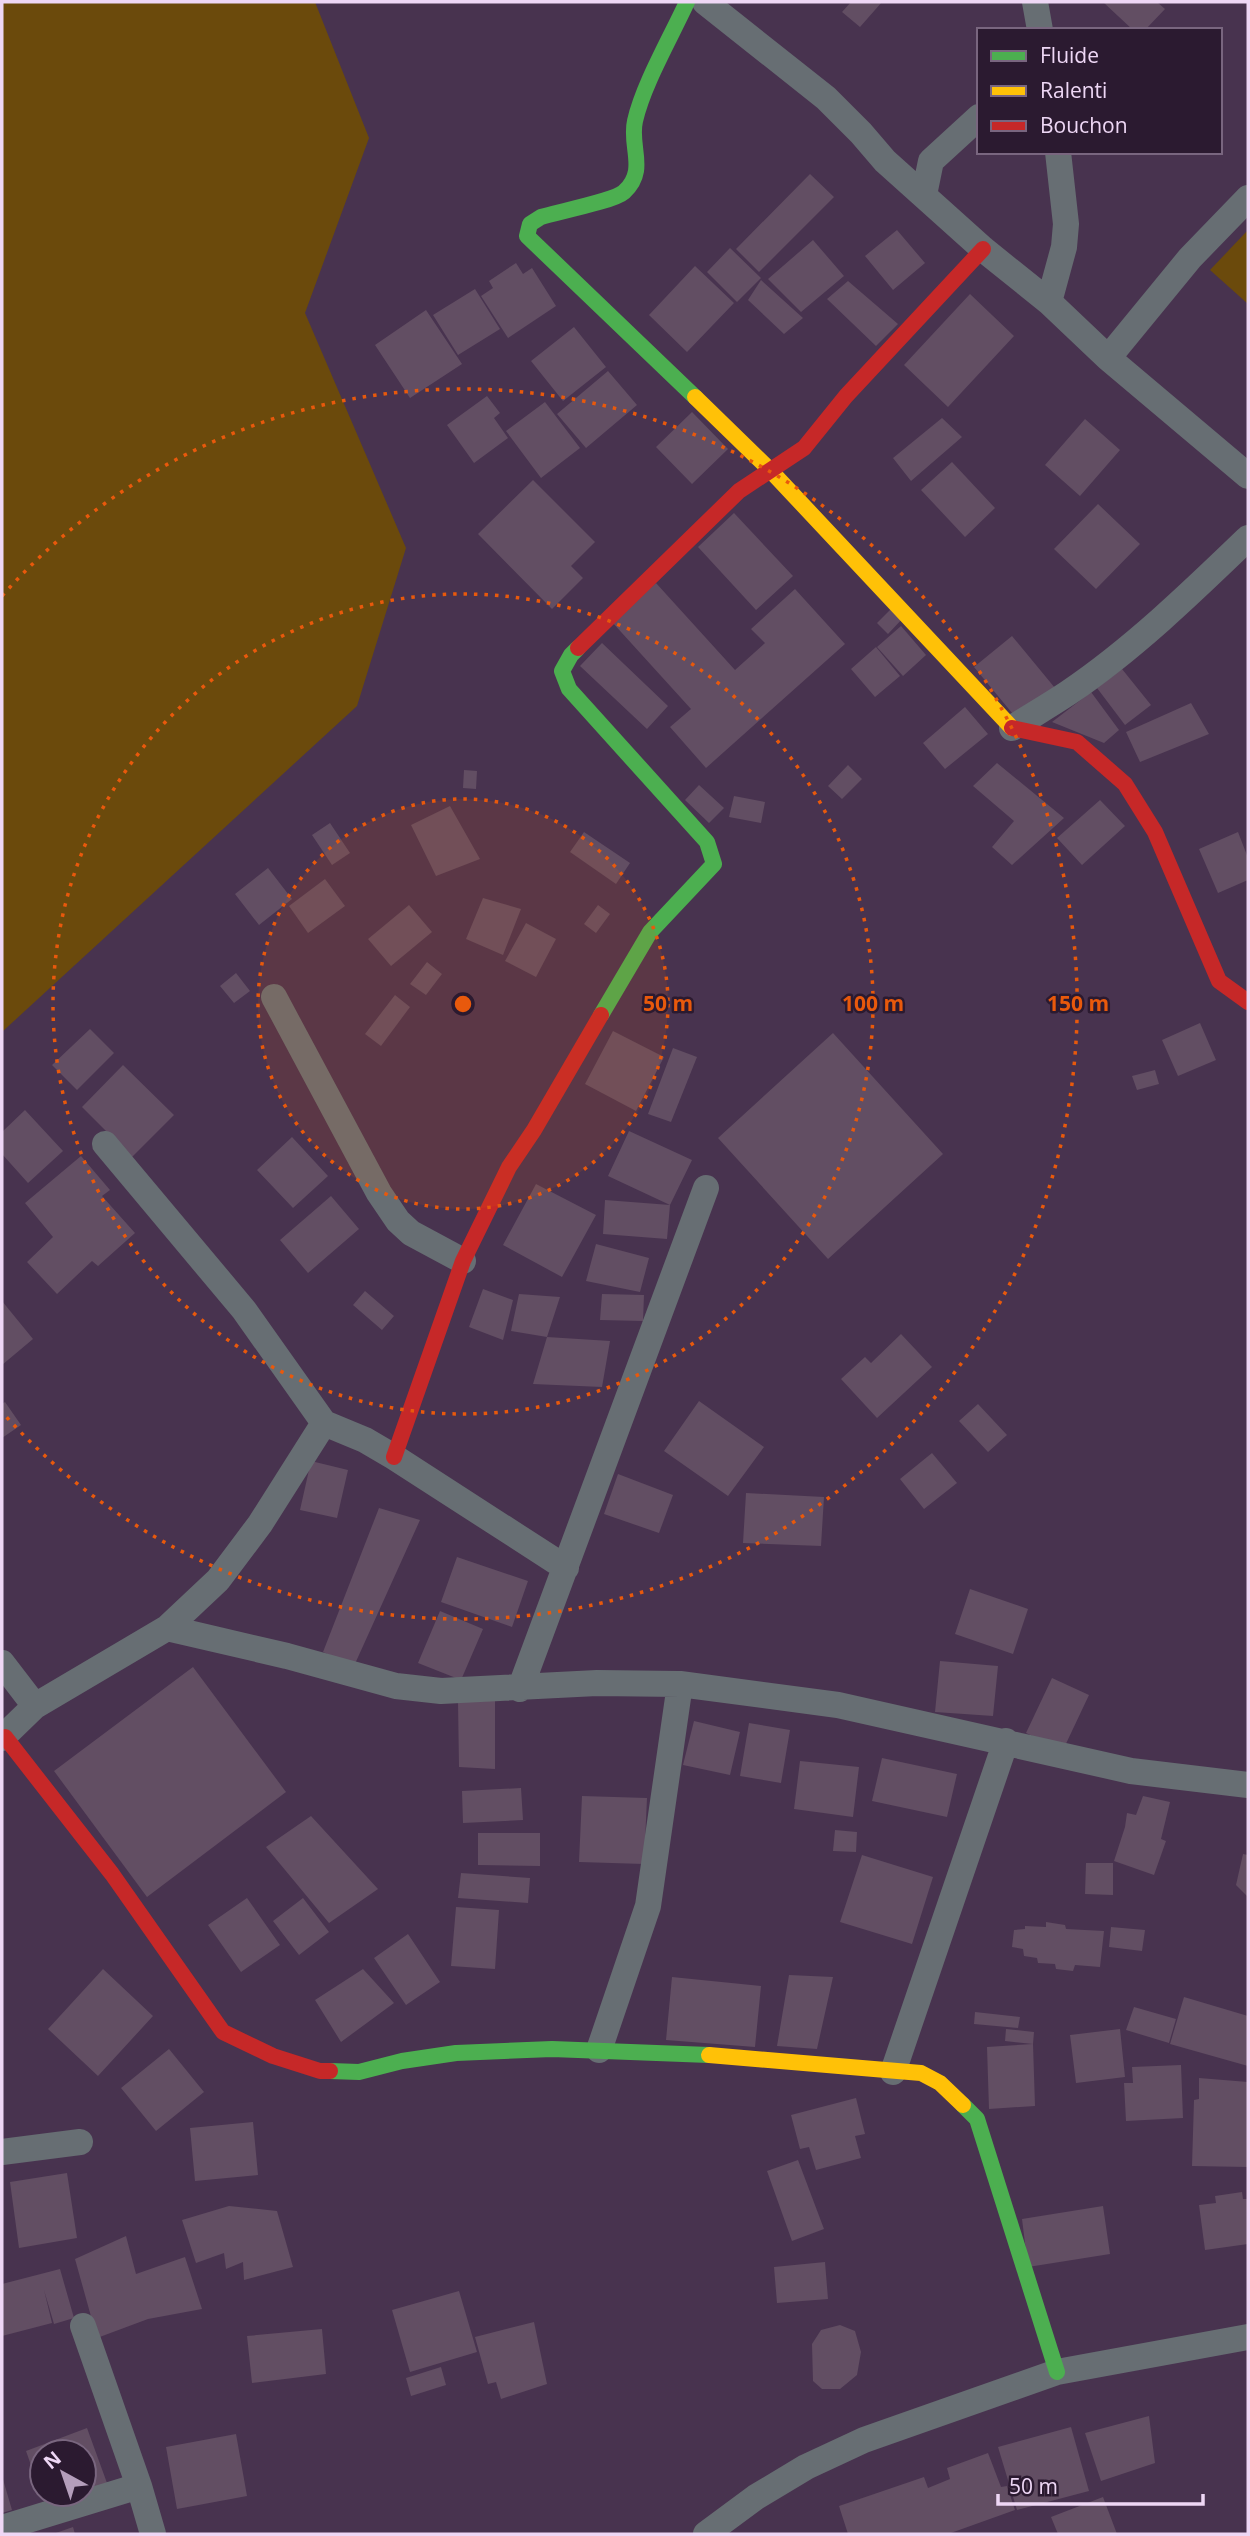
<svg xmlns="http://www.w3.org/2000/svg" width="1250" height="2536" viewBox="0 0 1250 2536" font-family="'Open Sans',sans-serif">
  <rect width="100%" height="100%" fill="#48334f"/>
  <!-- green -->
  <path fill="#6b4a0c" d="M 2,2 L 315,2 L 369,138 L 305,313 L 406,548 L 357,706 L 2,1032 Z
    M 1248,230 L 1248,304 L 1210,270 Z"/>
  <!-- building -->
  <path fill="#624e63" d="M 851,2 L 882,2 L 860,27 L 842,12 Z
    M 1103,2 L 1157,2 L 1165,9 L 1145,30 L 1133,30 Z
    M 810,174 L 834,197 L 759,272 L 736,249 Z
    M 897,230 L 925,263 L 893,290 L 865,256 Z
    M 813,240 L 844,276 L 801,312 L 768,279 Z
    M 730,248 L 761,278 L 737,302 L 707,272 Z
    M 516,263 L 523,274 L 532,268 L 556,306 L 508,338 L 481,296 L 493,288 L 489,281 Z
    M 695,266 L 734,303 L 687,352 L 649,315 Z
    M 761,280 L 803,318 L 784,334 L 748,300 Z
    M 848,281 L 898,324 L 876,346 L 827,299 Z
    M 475,289 L 500,329 L 458,355 L 433,315 Z
    M 970,294 L 1014,336 L 948,407 L 904,365 Z
    M 426,310 L 462,364 L 410,398 L 375,345 Z
    M 574,327 L 606,367 L 563,401 L 531,361 Z
    M 608,371 L 637,405 L 586,448 L 557,414 Z
    M 487,396 L 500,413 L 494,418 L 508,438 L 474,463 L 447,425 Z
    M 545,402 L 580,448 L 541,478 L 506,431 Z
    M 692,412 L 728,449 L 692,484 L 656,447 Z
    M 942,418 L 962,437 L 911,481 L 893,458 Z
    M 1085,419 L 1120,450 L 1080,496 L 1045,465 Z
    M 952,462 L 995,508 L 965,537 L 921,490 Z
    M 533,480 L 595,542 L 571,566 L 583,578 L 552,609 L 478,534 Z
    M 1098,504 L 1140,544 L 1096,589 L 1054,549 Z
    M 734,513 L 793,576 L 756,610 L 698,547 Z
    M 656,583 L 735,670 L 765,643 L 751,629 L 795,589 L 845,644 L 706,768 L 670,727 L 691,709 L 612,622 Z
    M 893,607 L 904,617 L 888,634 L 877,623 Z
    M 901,626 L 926,655 L 903,676 L 877,647 Z
    M 1012,636 L 1055,688 L 1017,719 L 974,667 Z
    M 602,643 L 668,706 L 647,729 L 580,666 Z
    M 876,647 L 900,676 L 875,697 L 851,669 Z
    M 1122,669 L 1151,705 L 1125,725 L 1097,688 Z
    M 1091,692 L 1119,730 L 1104,743 L 1052,722 Z
    M 1191,703 L 1209,734 L 1140,762 L 1126,732 Z
    M 965,707 L 988,734 L 945,769 L 923,743 Z
    M 997,763 L 1064,818 L 1012,865 L 992,847 L 1014,821 L 973,786 Z
    M 848,765 L 862,779 L 842,799 L 828,786 Z
    M 464,770 L 477,771 L 476,789 L 463,788 Z
    M 699,785 L 724,808 L 709,823 L 685,800 Z
    M 734,796 L 765,802 L 761,823 L 729,817 Z
    M 1100,800 L 1125,826 L 1082,865 L 1057,838 Z
    M 450,806 L 480,859 L 436,876 L 411,825 Z
    M 330,823 L 350,853 L 332,865 L 312,835 Z
    M 584,832 L 630,863 L 616,884 L 570,852 Z
    M 1238,832 L 1248,858 L 1248,880 L 1218,893 L 1199,849 Z
    M 268,868 L 292,899 L 259,925 L 235,894 Z
    M 325,879 L 345,906 L 308,933 L 289,906 Z
    M 483,898 L 521,909 L 503,955 L 466,939 Z
    M 409,905 L 432,932 L 391,966 L 368,939 Z
    M 598,905 L 610,914 L 596,933 L 584,924 Z
    M 526,923 L 556,939 L 536,977 L 505,961 Z
    M 427,962 L 442,974 L 426,995 L 410,984 Z
    M 236,973 L 250,991 L 234,1003 L 220,986 Z
    M 395,995 L 410,1007 L 381,1046 L 365,1034 Z
    M 1200,1023 L 1216,1060 L 1178,1076 L 1162,1040 Z
    M 90,1029 L 114,1053 L 77,1090 L 52,1065 Z
    M 613,1031 L 664,1057 L 636,1111 L 585,1084 Z
    M 833,1033 L 943,1154 L 828,1259 L 718,1138 Z
    M 673,1048 L 697,1057 L 671,1122 L 648,1114 Z
    M 123,1065 L 174,1115 L 132,1157 L 82,1107 Z
    M 1155,1070 L 1159,1084 L 1137,1090 L 1132,1076 Z
    M 25,1110 L 63,1151 L 28,1183 L 2,1154 L 2,1132 Z
    M 629,1131 L 692,1160 L 670,1205 L 608,1176 Z
    M 292,1137 L 328,1176 L 293,1208 L 257,1170 Z
    M 81,1156 L 110,1190 L 102,1196 L 135,1233 L 98,1266 L 92,1261 L 57,1294 L 27,1262 L 53,1237 L 25,1203 Z
    M 536,1184 L 596,1215 L 562,1277 L 503,1245 Z
    M 331,1196 L 359,1229 L 308,1273 L 280,1240 Z
    M 605,1200 L 670,1205 L 667,1239 L 603,1234 Z
    M 596,1244 L 649,1258 L 640,1292 L 586,1281 Z
    M 483,1289 L 513,1300 L 503,1340 L 469,1327 Z
    M 365,1291 L 394,1316 L 382,1330 L 353,1305 Z
    M 519,1294 L 560,1297 L 547,1337 L 511,1331 Z
    M 602,1294 L 644,1295 L 643,1321 L 600,1320 Z
    M 2,1301 L 33,1339 L 2,1365 Z
    M 901,1334 L 932,1367 L 877,1418 L 841,1379 L 865,1357 L 871,1363 Z
    M 547,1337 L 610,1341 L 602,1387 L 533,1384 Z
    M 699,1401 L 764,1447 L 728,1496 L 664,1451 Z
    M 5,1402 L 21,1425 L 2,1438 L 2,1404 Z
    M 978,1404 L 1007,1435 L 988,1452 L 959,1421 Z
    M 932,1453 L 957,1483 L 924,1509 L 900,1479 Z
    M 311,1461 L 348,1470 L 337,1518 L 300,1510 Z
    M 618,1474 L 673,1495 L 659,1533 L 604,1514 Z
    M 746,1493 L 824,1497 L 821,1546 L 743,1543 Z
    M 379,1508 L 420,1520 L 354,1666 L 323,1652 Z
    M 457,1557 L 528,1581 L 512,1627 L 441,1602 Z
    M 970,1589 L 1028,1609 L 1013,1654 L 955,1634 Z
    M 440,1611 L 483,1629 L 461,1680 L 418,1663 Z
    M 940,1661 L 998,1666 L 993,1716 L 935,1712 Z
    M 193,1667 L 286,1792 L 147,1897 L 54,1771 Z
    M 1052,1678 L 1089,1695 L 1063,1750 L 1026,1733 Z
    M 495,1700 L 495,1769 L 459,1767 L 458,1701 Z
    M 694,1721 L 740,1732 L 730,1775 L 683,1765 Z
    M 749,1723 L 790,1730 L 781,1783 L 740,1776 Z
    M 882,1758 L 957,1774 L 947,1817 L 872,1801 Z
    M 800,1761 L 859,1767 L 853,1817 L 794,1809 Z
    M 521,1788 L 523,1820 L 463,1823 L 462,1791 Z
    M 582,1796 L 647,1798 L 644,1864 L 579,1862 Z
    M 1143,1796 L 1170,1802 L 1161,1839 L 1166,1841 L 1154,1875 L 1114,1861 L 1125,1827 L 1127,1813 L 1136,1815 Z
    M 311,1816 L 378,1889 L 329,1923 L 266,1847 Z
    M 835,1830 L 857,1832 L 856,1852 L 833,1851 Z
    M 478,1833 L 540,1833 L 540,1866 L 478,1865 Z
    M 1243,1854 L 1248,1855 L 1248,1897 L 1236,1885 Z
    M 862,1855 L 933,1877 L 912,1944 L 840,1922 Z
    M 1086,1863 L 1113,1863 L 1113,1895 L 1085,1894 Z
    M 461,1873 L 530,1878 L 528,1903 L 458,1898 Z
    M 247,1898 L 280,1945 L 241,1972 L 208,1925 Z
    M 303,1898 L 329,1932 L 299,1955 L 273,1921 Z
    M 456,1907 L 499,1910 L 495,1969 L 451,1966 Z
    M 1046,1922 L 1065,1925 L 1066,1929 L 1104,1931 L 1100,1967 L 1075,1965 L 1073,1971 L 1056,1969 L 1055,1964 L 1038,1963 L 1037,1958 L 1024,1956 L 1023,1949 L 1012,1947 L 1014,1930 L 1025,1929 L 1025,1926 L 1046,1927 Z
    M 1111,1927 L 1145,1930 L 1142,1951 L 1109,1947 Z
    M 408,1934 L 440,1982 L 406,2005 L 374,1958 Z
    M 103,1969 L 153,2016 L 98,2076 L 48,2029 Z
    M 363,1969 L 394,2003 L 341,2042 L 315,2000 Z
    M 789,1975 L 833,1977 L 817,2049 L 777,2046 Z
    M 672,1977 L 761,1986 L 755,2047 L 666,2040 Z
    M 1184,1997 L 1248,2016 L 1248,2066 L 1170,2044 Z
    M 1134,2007 L 1176,2019 L 1169,2043 L 1126,2030 Z
    M 975,2012 L 1020,2017 L 1018,2028 L 974,2024 Z
    M 1006,2029 L 1034,2032 L 1033,2044 L 1005,2041 Z
    M 1120,2029 L 1125,2077 L 1076,2083 L 1070,2035 Z
    M 1033,2044 L 1035,2106 L 989,2109 L 987,2047 Z
    M 169,2049 L 204,2092 L 156,2131 L 121,2088 Z
    M 1181,2065 L 1183,2118 L 1126,2121 L 1124,2083 L 1133,2083 L 1132,2067 Z
    M 1199,2078 L 1248,2082 L 1248,2167 L 1192,2166 L 1194,2100 L 1199,2099 Z
    M 856,2098 L 865,2134 L 855,2136 L 861,2158 L 816,2170 L 809,2147 L 800,2149 L 791,2115 Z
    M 253,2122 L 258,2175 L 195,2181 L 190,2128 Z
    M 798,2160 L 824,2229 L 792,2241 L 767,2171 Z
    M 67,2173 L 77,2238 L 19,2248 L 10,2182 Z
    M 1242,2192 L 1243,2199 L 1248,2199 L 1248,2244 L 1205,2250 L 1199,2205 L 1216,2203 L 1215,2196 Z
    M 229,2206 L 277,2211 L 293,2267 L 244,2280 L 243,2262 L 226,2269 L 224,2253 L 196,2263 L 182,2220 Z
    M 1103,2206 L 1110,2254 L 1028,2267 L 1022,2219 Z
    M 126,2236 L 136,2274 L 185,2257 L 202,2309 L 148,2319 L 97,2338 L 75,2259 Z
    M 825,2262 L 828,2299 L 777,2303 L 774,2267 Z
    M 60,2269 L 74,2318 L 54,2324 L 44,2290 L 52,2323 L 2,2336 L 2,2284 Z
    M 459,2291 L 477,2352 L 410,2372 L 392,2310 Z
    M 534,2322 L 547,2384 L 501,2399 L 496,2382 L 488,2384 L 475,2337 Z
    M 840,2325 L 855,2331 L 861,2352 L 857,2375 L 840,2389 L 822,2389 L 813,2381 L 812,2344 L 821,2330 Z
    M 322,2329 L 326,2374 L 252,2383 L 247,2336 Z
    M 441,2367 L 446,2385 L 411,2396 L 406,2378 Z
    M 1149,2416 L 1155,2463 L 1101,2481 L 1085,2433 Z
    M 1071,2427 L 1089,2491 L 1017,2510 L 998,2447 Z
    M 87,2428 L 107,2483 L 84,2491 L 84,2452 L 42,2452 L 42,2494 L 76,2494 L 45,2505 L 26,2451 Z
    M 236,2434 L 247,2496 L 177,2509 L 166,2447 Z
    M 988,2453 L 1001,2487 L 1007,2486 L 1015,2510 L 948,2534 L 848,2534 L 839,2506 L 924,2477 L 928,2488 L 950,2479 L 947,2468 Z
    M 2,2476 L 12,2510 L 2,2513 Z
    M 1103,2497 L 1117,2534 L 1058,2534 L 1051,2517 Z
    M 73,2527 L 75,2534 L 53,2534 Z"/>
  <g fill="none" stroke-linecap="round" stroke-linejoin="round">
    <!-- street -->
    <path stroke="#676e73" stroke-width="26" d="M 705,2 L 826,98 L 861,133 L 885,161 L 983,249 L 1049,302 L 1108,358 L 1248,476
      M 1035,2 L 1040,30
      M 924,195 L 931,161 L 979,117
      M 1049,302 L 1064,247 L 1066,224 L 1058,152
      M 1108,358 L 1190,258 L 1248,198
      M 1012,728 C 1031,716 1050,705 1068,693 C 1132,650 1192,592 1248,538
      M 274,997 L 379,1193 L 398,1221 L 411,1233 L 463,1261
      M 105,1144 L 244,1310 L 324,1423 L 365,1440 L 394,1457 L 566,1568
      M 167,1628 L 287,1656 L 396,1686 L 441,1691 L 597,1683 L 680,1684 L 838,1705 L 1131,1771 L 1248,1785
      M 2,1663 L 35,1706
      M 520,1689 L 706,1188
      M 2,1738 L 35,1706 L 167,1628 L 218,1580 L 260,1524 L 324,1423
      M 599,2050 L 648,1906 L 680,1684
      M 893,2072 L 1006,1741
      M 2,2152 L 80,2142
      M 83,2326 L 139,2486 L 153,2534
      M 2,2528 L 139,2486
      M 706,2534 L 756,2497 L 806,2467 L 864,2440 L 1057,2372 L 1248,2337"/>
    <!-- fast -->
    <path stroke="#4caf50" stroke-width="16" d="M 687,2 C 671,37 643,85 635,121 C 629,147 648,170 624,192 C 614,201 557,212 541,217 L 530,224 L 527,236 L 695,397
      M 578,648 L 571,655 L 562,671 L 569,689 L 707,842 L 714,864 L 650,932 L 601,1015
      M 330,2071 L 359,2072 L 402,2061 L 456,2053 L 552,2049 L 709,2055
      M 963,2105 L 977,2119 L 1057,2372"/>
    <!-- slow -->
    <path stroke="#ffc107" stroke-width="16" d="M 695,397 L 770,470 L 1012,728
      M 709,2055 L 921,2073 L 940,2083 L 963,2105"/>
    <!-- jam -->
    <path stroke="#c62828" stroke-width="16" d="M 578,648 L 739,491 L 804,448 L 846,396 L 983,249
      M 1012,728 L 1077,742 L 1125,784 L 1155,832 L 1219,981 L 1248,1002
      M 394,1457 L 463,1261 L 509,1167 L 534,1130 L 601,1015
      M 5,1737 L 112,1874 L 223,2032 L 273,2056 L 320,2071 L 330,2071"/>
  </g>
  <!-- distance rings -->
  <circle cx="463" cy="1004" r="205" fill="#e8590c" fill-opacity=".12"/>
  <g fill="none" stroke="#e8590c" stroke-width="3.5" stroke-dasharray="3.5 7">
    <circle cx="463" cy="1004" r="205"/>
    <circle cx="463" cy="1004" r="410"/>
    <path d="M2 596A615 615 0 1 1 2 1412"/>
  </g>
  <circle cx="463" cy="1004" r="10" fill="#e8590c" stroke="#2b1a30" stroke-width="3.5"/>
  <g font-size="21" text-anchor="middle" font-weight="bold" fill="#e8590c" stroke="#2b1a30" stroke-width="5" stroke-linejoin="round" paint-order="stroke">
    <text x="668" y="1011">50 m</text>
    <text x="873" y="1011">100 m</text>
    <text x="1078" y="1011">150 m</text>
  </g>
  <!-- border -->
  <rect width="1250" height="2536" fill="none" stroke="#eed7f5" stroke-width="7"/>
  <!-- legend -->
  <rect x="977" y="28" width="245" height="126" fill="#2b1a30" stroke="#79667f" stroke-width="2"/>
  <rect x="991" y="51" width="35" height="10" fill="#4caf50" stroke="#79667f" stroke-width="2"/>
  <text x="1040" y="63" font-size="21" fill="#eed7f5">Fluide</text>
  <rect x="991" y="86" width="35" height="10" fill="#ffc107" stroke="#79667f" stroke-width="2"/>
  <text x="1040" y="98" font-size="21" fill="#eed7f5">Ralenti</text>
  <rect x="991" y="121" width="35" height="10" fill="#c62828" stroke="#79667f" stroke-width="2"/>
  <text x="1040" y="133" font-size="21" fill="#eed7f5">Bouchon</text>
  <!-- north arrow -->
  <g transform="translate(63 2473) rotate(320)"><circle r="33" fill="#2b1a30" stroke="#79667f" stroke-width="2"/>
  <path d="M0-5L12 26L0 18L-12 26Z" fill="#b49ebb"/>
  <text y="-10" font-size="19" font-weight="bold" text-anchor="middle" fill="#eed7f5">N</text>
  </g>
  <!-- scale -->
  <path d="M998 2494v10h205v-10" fill="none" stroke="#eed7f5" stroke-width="3.5"/>
  <text x="1009" y="2494" font-size="21" fill="#eed7f5" stroke="#2b1a30" stroke-width="5" paint-order="stroke">50 m</text>
</svg>
